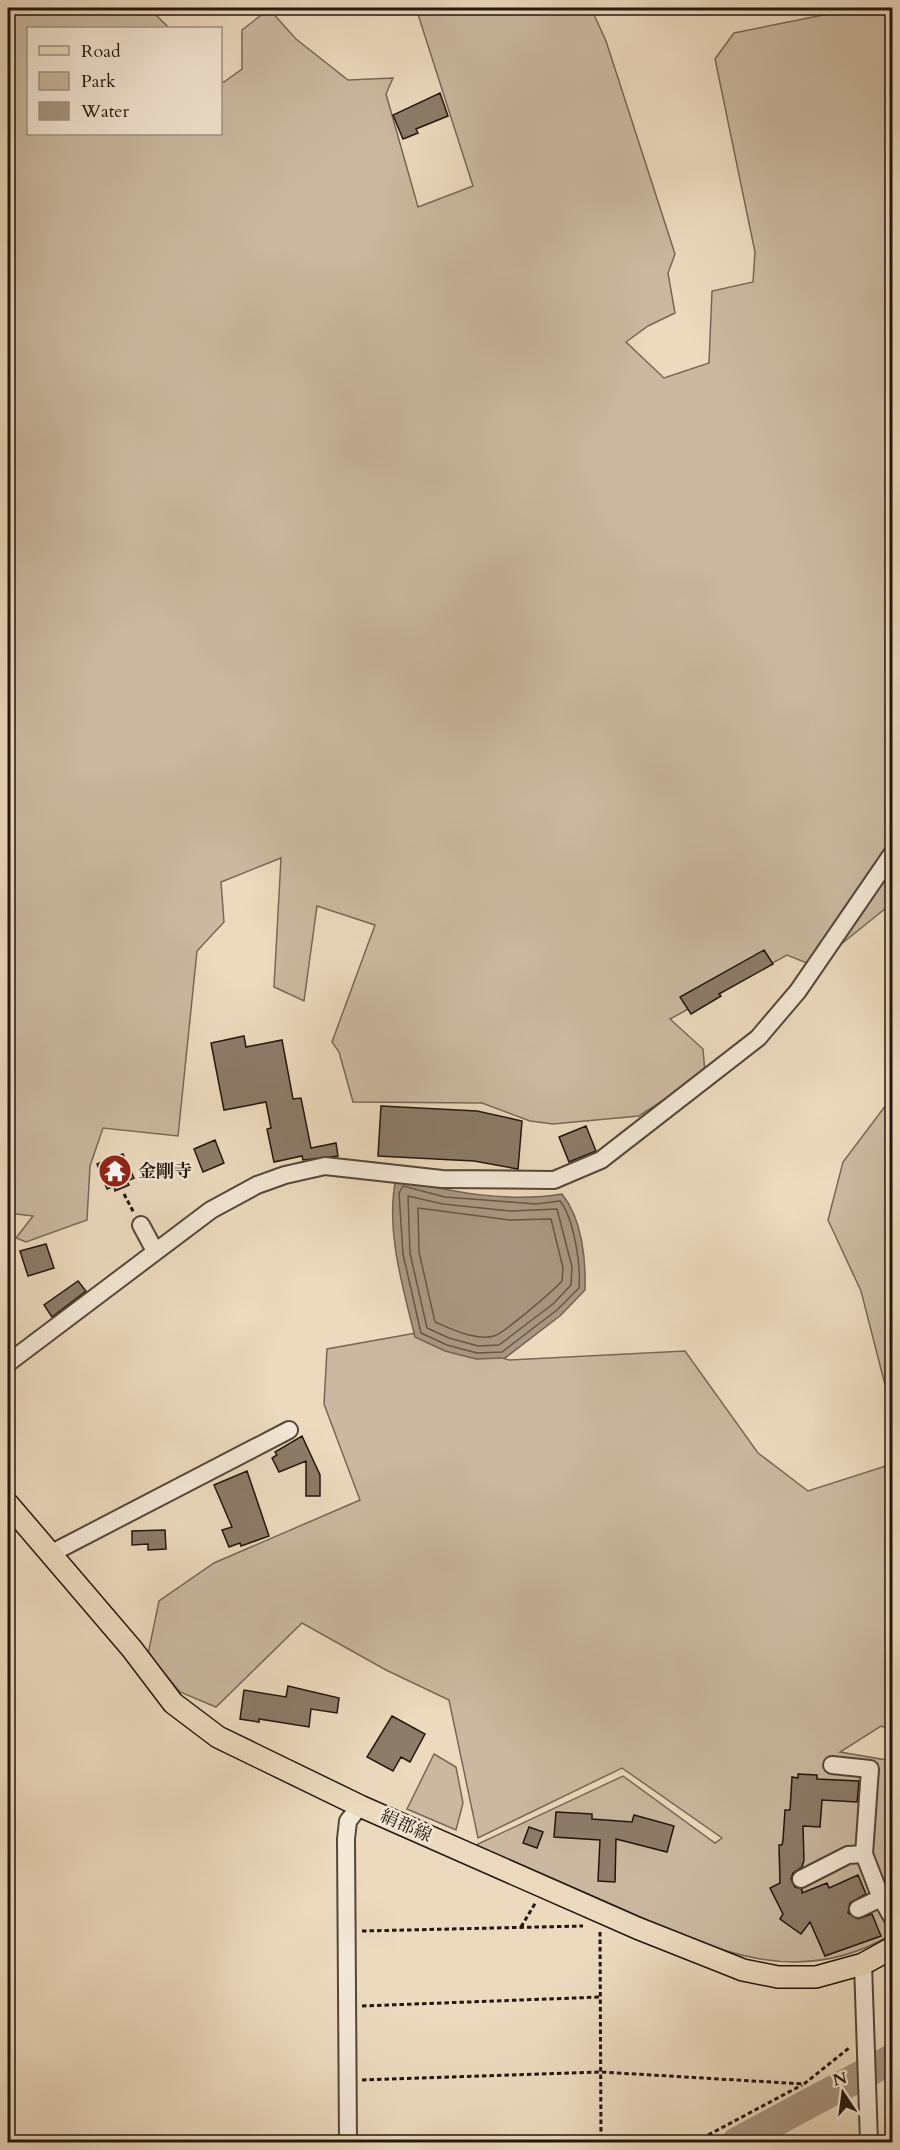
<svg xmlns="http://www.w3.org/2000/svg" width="900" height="2150" viewBox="0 0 900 2150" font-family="Cardo,'Noto Serif JP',serif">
  <rect width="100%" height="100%" fill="#ecdabe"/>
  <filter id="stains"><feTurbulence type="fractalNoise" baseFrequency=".00333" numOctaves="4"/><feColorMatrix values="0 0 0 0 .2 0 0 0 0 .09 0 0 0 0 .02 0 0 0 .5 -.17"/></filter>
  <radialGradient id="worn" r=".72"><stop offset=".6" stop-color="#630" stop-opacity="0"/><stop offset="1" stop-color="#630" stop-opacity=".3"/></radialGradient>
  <!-- green -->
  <path fill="#cab9a0" stroke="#766856" stroke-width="1.5" d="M 8,8 L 149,8 L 169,28 L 28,28 L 28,134 L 220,134 L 221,81 L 224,82 L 242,69 L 242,30 L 269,9 L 296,39 L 348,80 L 393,78 L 386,94 L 418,207 L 473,186 L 416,8 L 591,8 L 606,41 L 675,254 L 668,273 L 675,313 L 648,326 L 626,342 L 664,378 L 709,363 L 712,291 L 753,282 L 755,252 L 715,59 L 734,33 L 828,14 L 840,8 L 892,8 L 892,899 L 886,908 L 814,966 L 787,955 L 670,1019 L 703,1049 L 705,1073 L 639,1116 L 553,1124 L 530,1121 L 482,1103 L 353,1102 L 339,1052 L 332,1042 L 375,925 L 317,906 L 304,1001 L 274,987 L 281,858 L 221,882 L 224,922 L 197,951 L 178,1136 L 103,1128 L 90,1166 L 87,1220 L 26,1242 L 16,1238 L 33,1216 L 8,1213 Z
    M 892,1097 L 892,1412 L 861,1291 L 828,1220 L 843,1162 Z
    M 416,1333 L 509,1360 L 685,1351 L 758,1453 L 808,1491 L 892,1464 L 892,1730 L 881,1726 L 840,1752 L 892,1761 L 892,1934 C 794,1994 704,1945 611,1904 C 566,1884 521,1865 476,1845 L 623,1776 L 715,1843 L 722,1838 L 622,1768 L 478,1838 L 449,1700 L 386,1670 L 302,1623 L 216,1707 L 180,1692 L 148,1654 L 159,1601 L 214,1563 L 360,1500 L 324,1404 L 327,1349 Z
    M 434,1754 L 456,1767 L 463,1803 L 456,1830 L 407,1809 Z"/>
  <!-- water -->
  <path fill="#a89781" stroke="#736352" stroke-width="1.5" d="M 396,1178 C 450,1192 507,1203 562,1194 C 582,1219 586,1259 585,1290 L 561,1315 L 505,1358 L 476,1359 L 445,1351 L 415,1337 C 403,1287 385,1230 396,1178 Z"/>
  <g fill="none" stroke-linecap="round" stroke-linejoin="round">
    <!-- shore -->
    <path stroke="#665646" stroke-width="1.5" d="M 403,1186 L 445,1197 L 536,1204 L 560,1201 C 574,1218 581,1266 579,1288 L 557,1310 L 502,1352 L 477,1353 L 447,1345 L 421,1333 L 403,1254 L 399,1193 Z
      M 408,1196 L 443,1204 L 511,1211 L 557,1209 L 572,1267 L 571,1285 L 553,1304 L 499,1345 L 478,1346 L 449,1338 L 427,1328 L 410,1253 Z
      M 418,1208 L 510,1220 L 551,1219 L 563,1268 L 562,1281 C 554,1290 503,1334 494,1336 C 475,1341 452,1329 435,1322 L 419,1252 Z"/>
    <!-- river -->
    <path stroke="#a89781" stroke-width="30" d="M 737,2142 L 892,2059"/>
  </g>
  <!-- building -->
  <path fill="#8c7c69" stroke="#23160c" stroke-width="1.5" d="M 440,93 L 448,116 L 416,129 L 418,133 L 403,139 L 393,115 Z
    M 764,950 L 773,964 L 719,994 L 721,996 L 691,1014 L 680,997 Z
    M 244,1036 L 246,1047 L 282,1040 L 293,1099 L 301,1098 L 311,1148 L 336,1143 L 338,1156 L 303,1160 L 302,1156 L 274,1162 L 267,1129 L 271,1128 L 266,1102 L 224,1110 L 211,1043 Z
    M 381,1106 L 477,1111 L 522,1121 L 518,1169 L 474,1161 L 378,1156 Z
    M 586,1126 L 596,1151 L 569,1162 L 559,1137 Z
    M 215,1140 L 224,1163 L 203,1172 L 194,1149 Z
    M 123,1154 L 134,1178 L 127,1181 L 129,1185 L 115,1191 L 114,1186 L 107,1189 L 97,1164 Z
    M 46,1244 L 54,1268 L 28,1276 L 20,1251 Z
    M 78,1281 L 86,1291 L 52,1317 L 44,1305 Z
    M 302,1436 L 320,1475 L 320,1496 L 306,1496 L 306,1461 L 279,1472 L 272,1458 L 277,1455 L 275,1452 Z
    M 247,1471 L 269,1536 L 241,1546 L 240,1543 L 229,1547 L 222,1530 L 232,1527 L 214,1485 Z
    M 165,1530 L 166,1549 L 148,1550 L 148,1544 L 132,1545 L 132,1531 Z
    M 288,1686 L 339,1698 L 337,1713 L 311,1709 L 309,1727 L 259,1719 L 259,1722 L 240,1719 L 244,1690 L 286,1697 Z
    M 392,1716 L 425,1734 L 410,1762 L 401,1757 L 393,1771 L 367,1757 Z
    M 798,1774 L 817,1775 L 817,1779 L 859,1781 L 857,1802 L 822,1800 L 820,1827 L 803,1826 L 804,1860 L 802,1867 L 793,1873 L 791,1879 L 795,1887 L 802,1889 L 802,1893 L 827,1883 L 829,1888 L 858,1875 L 866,1894 L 850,1903 L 848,1913 L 858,1919 L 872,1914 L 881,1936 L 825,1956 L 810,1922 L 801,1934 L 780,1919 L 783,1914 L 770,1888 L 780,1883 L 779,1845 L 782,1845 L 783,1840 L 785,1810 L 790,1810 L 792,1777 L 798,1778 Z
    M 556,1812 L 592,1814 L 592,1819 L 632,1822 L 634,1815 L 674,1826 L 667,1852 L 616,1839 L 615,1882 L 598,1881 L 600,1840 L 554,1837 Z
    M 529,1827 L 543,1832 L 537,1848 L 523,1843 Z"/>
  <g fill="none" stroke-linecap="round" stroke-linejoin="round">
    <defs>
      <path id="minor" d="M 141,1225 L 155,1251
        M 8,1363 L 211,1210 L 257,1185 L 285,1175 L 325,1166 L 442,1179 L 554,1180 L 601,1160 L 758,1038 L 798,991 L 892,854
        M 50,1554 L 289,1430
        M 832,1765 L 870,1769 L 864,1854
        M 801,1879 L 848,1855 L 864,1854 L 881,1898 L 892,1917
        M 858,1909 L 881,1898
        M 863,1964 L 869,2142
        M 348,2142 L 346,1839 L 348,1821 L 360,1806"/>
      <path id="major" d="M 8,1504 L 132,1649 L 173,1703 L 218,1737 L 360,1806 L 637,1928 L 743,1970 L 778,1977 L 816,1977 L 863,1964 L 892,1948"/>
    </defs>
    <!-- minor casing -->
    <use href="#minor" stroke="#554738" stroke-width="20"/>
    <!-- major casing -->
    <use href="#major" stroke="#23160c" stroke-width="24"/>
    <!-- path -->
    <path stroke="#23160c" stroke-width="3" stroke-dasharray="4.5 3" stroke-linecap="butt" d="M 124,1194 L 134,1213
      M 521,1927 L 536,1902
      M 362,1931 L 583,1926
      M 600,1932 L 601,2142
      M 362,2006 L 601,1997
      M 362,2080 L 601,2072 L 804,2084 L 849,2048
      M 695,2142 L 802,2085"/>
    <!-- minor -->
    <use href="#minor" stroke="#f3e7d5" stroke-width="16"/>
    <!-- major -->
    <use href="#major" stroke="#ecdabe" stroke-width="21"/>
  </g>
  <!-- icons -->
  <defs>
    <symbol id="temple-disc" viewBox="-11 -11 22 22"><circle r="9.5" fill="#8f2418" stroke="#f3e7d5"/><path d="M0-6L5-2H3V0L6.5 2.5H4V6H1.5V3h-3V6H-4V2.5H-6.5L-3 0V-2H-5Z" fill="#fff"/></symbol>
  </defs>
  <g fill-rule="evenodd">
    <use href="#temple-disc" x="96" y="1152" width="38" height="38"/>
  </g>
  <g text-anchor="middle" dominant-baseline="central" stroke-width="5" stroke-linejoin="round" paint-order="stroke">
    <!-- poi labels -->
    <g font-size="18" font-weight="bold" fill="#23160c" stroke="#f3e7d5" text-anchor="start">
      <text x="138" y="1171">金剛寺</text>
    </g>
    <!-- street labels -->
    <g font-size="18" fill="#23160c" stroke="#f3e7d5">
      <text transform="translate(406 1826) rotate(24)">絹郡線</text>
    </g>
  </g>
  <!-- margin -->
  <rect width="900" height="2150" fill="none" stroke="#ecdabe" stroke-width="30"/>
  <rect x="9" y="9" width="882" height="2132" fill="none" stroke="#23160c" stroke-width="3"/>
  <rect x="15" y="15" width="870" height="2120" fill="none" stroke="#23160c" stroke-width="1.5"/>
  <!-- legend -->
  <rect x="27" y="27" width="195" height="108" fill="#f3e7d5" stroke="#a09385" stroke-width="1.5"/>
  <rect x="39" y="46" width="30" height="9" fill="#ecdabe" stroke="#a09385" stroke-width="1.5"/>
  <text x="81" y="57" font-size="18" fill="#23160c">Road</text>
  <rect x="39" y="72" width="30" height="18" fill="#cab9a0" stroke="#a09385" stroke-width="1.5"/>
  <text x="81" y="87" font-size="18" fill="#23160c">Park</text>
  <rect x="39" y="102" width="30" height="18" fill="#a89781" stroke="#a09385" stroke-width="1.5"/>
  <text x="81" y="117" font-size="18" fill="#23160c">Water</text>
  <!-- north arrow -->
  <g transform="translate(843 2093) rotate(347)" stroke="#f3e7d5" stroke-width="4.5" paint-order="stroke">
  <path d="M0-4.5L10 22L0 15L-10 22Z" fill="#23160c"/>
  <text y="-9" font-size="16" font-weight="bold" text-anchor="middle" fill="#23160c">N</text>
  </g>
  <rect width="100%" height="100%" filter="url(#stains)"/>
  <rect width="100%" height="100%" fill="url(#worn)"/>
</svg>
